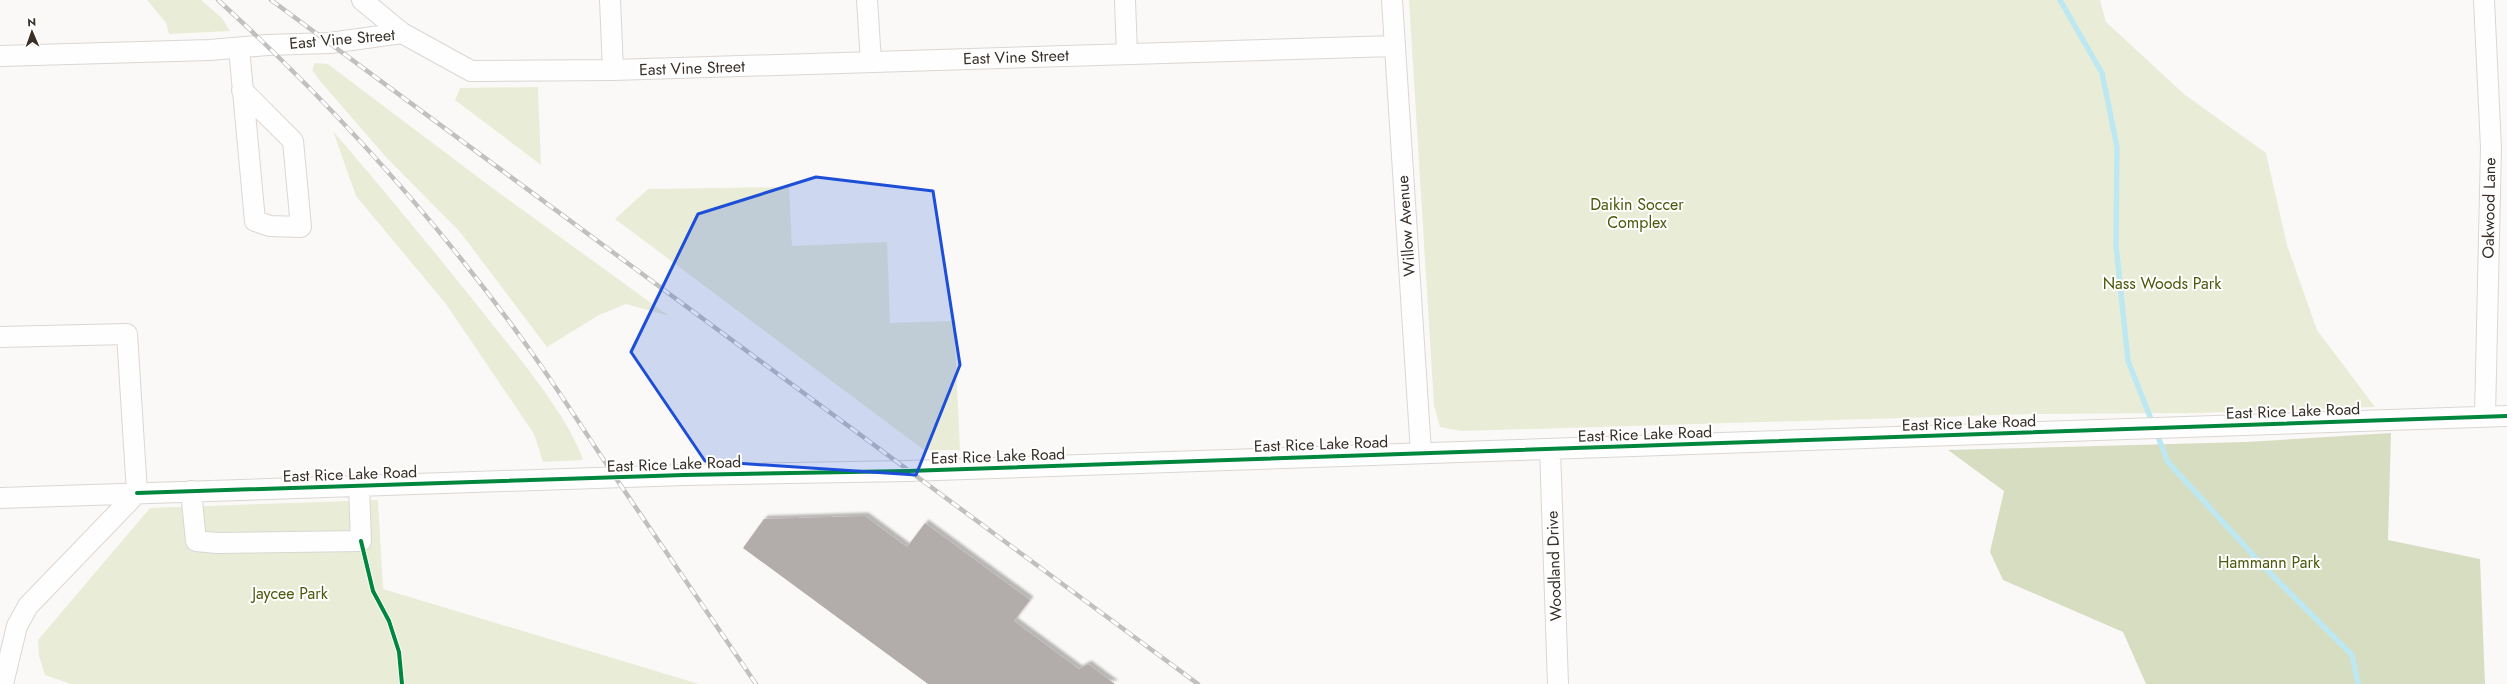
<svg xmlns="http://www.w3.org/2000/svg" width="2507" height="684" viewBox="0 0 2507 684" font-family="Jost,sans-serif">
  <defs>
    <filter id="shadow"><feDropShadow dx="3.5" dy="-3.5" stdDeviation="1" flood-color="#0004"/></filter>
  </defs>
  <rect width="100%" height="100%" fill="#fbf9f7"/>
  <!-- green -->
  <path fill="#e9edd7" d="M 147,0 L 201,0 L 222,18 L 230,31 L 169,34 L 166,23 Z
    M 1409,0 L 2100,0 L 2106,22 L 2184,94 L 2266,153 L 2287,245 L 2317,330 L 2375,407 L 2197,413 L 2037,414 L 1461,431 L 1440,427 L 1434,406 Z
    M 315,63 L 328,64 L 487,184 L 669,316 L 626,304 L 599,315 L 547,347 L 460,232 L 385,156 L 321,82 L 312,70 Z
    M 538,87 L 541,165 L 455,100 L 460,88 Z
    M 333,131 C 389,196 443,262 497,330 C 524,364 570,420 583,460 L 543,462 L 534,434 L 446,304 L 356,196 Z
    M 789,187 L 792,246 L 887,242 L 890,323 L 954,321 L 960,450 L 924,450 L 615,219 L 648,189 Z
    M 378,500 L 383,589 L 699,684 L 71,684 L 45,675 L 39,656 L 38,640 L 150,508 Z"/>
  <!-- forest -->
  <path fill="#d7ddc1" d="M 2391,433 L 2388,540 L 2480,559 L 2485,684 L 2146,684 L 2123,632 L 2003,580 L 1990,552 L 2004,491 L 1948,450 L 2246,442 Z"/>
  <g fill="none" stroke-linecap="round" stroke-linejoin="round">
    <!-- stream -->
    <path stroke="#bde8f2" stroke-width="5.5" d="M 2060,0 L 2102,73 L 2117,147 L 2116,245 L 2128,361 L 2168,462 L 2265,568 L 2352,655 L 2358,684"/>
  </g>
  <!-- building -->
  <path fill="#b2acab" filter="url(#shadow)" d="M 865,516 L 907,547 L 925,523 L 1030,600 L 1014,621 L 1079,669 L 1088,664 L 1115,684 L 928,684 L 743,548 L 764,519 Z"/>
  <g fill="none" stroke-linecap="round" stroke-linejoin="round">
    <defs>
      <path id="minor" d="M 362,0 L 402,33
        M 610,0 L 613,70
        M 867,0 L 871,62
        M 1125,0 L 1127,54
        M 1392,0 L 1421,453
        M 2484,0 L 2491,148 L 2485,416
        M 239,48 L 255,221 L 270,226 L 301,227 L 293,141 L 242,90
        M 0,56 L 210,50 L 267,45 L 330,43 L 402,33 L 471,71 L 613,70 L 1394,46
        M 0,337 L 127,334 L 137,493
        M 1550,449 L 1558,684
        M 191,491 L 196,541 L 217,543 L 361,541 L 359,486
        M 0,498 L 684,475 L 908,471 L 2507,416
        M 3,684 L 17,626 L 28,606 L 137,493"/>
    </defs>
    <!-- minor casing -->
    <use href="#minor" stroke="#dbd6d2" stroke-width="22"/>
    <!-- minor -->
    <use href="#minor" stroke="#fefefe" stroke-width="20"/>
    <defs>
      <path id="rail" d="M 218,0 C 330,102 433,216 522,339 C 554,383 583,429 613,474 C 660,544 709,614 756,684
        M 271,0 L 1198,684"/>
    </defs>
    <!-- rail casing -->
    <use href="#rail" stroke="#c1c0bf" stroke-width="4.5"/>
    <!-- rail -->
    <use href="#rail" stroke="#fff" stroke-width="3" stroke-dasharray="9" stroke-linecap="butt"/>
    <defs>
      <path id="cycleway" d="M 137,493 L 684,475 L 908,471 L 2507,416
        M 361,541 L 373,591 L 389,621 L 399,652 L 402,684"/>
    </defs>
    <!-- cycleway casing -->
    <use href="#cycleway" stroke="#fff" stroke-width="6"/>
    <!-- cycleway -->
    <use href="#cycleway" stroke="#00873e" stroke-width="4"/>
  </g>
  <!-- marked area -->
  <path fill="#1d4ed8" fill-opacity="0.2" stroke="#1d4ed8" stroke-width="3" stroke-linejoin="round" d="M 816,177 L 933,191 L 960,365 L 916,475 L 705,461 L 631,352 L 698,214 Z"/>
  <g text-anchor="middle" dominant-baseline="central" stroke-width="4" stroke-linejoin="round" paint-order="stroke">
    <!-- street labels -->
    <g font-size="16" fill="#372f28" stroke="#fff">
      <text transform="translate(342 39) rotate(-5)">East Vine Street</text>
      <text transform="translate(1016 57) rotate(-2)">East Vine Street</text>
      <text transform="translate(692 68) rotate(-2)">East Vine Street</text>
      <text transform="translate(2489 208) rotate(-89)">Oakwood Lane</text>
      <text transform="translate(1406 226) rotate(-94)">Willow Avenue</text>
      <text transform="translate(2293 411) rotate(-2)">East Rice Lake Road</text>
      <text transform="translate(1969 423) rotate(-2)">East Rice Lake Road</text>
      <text transform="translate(1645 434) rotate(-2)">East Rice Lake Road</text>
      <text transform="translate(1321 444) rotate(-2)">East Rice Lake Road</text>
      <text transform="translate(998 456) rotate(-2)">East Rice Lake Road</text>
      <text transform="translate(674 464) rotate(-2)">East Rice Lake Road</text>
      <text transform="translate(350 474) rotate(-2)">East Rice Lake Road</text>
      <text transform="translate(1554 566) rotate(-92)">Woodland Drive</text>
    </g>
    <!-- park labels -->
    <g font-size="16" fill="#4c580a" stroke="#fff">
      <text x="1637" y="204">Daikin Soccer<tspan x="1637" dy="18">Complex</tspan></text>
      <text x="2162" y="283">Nass Woods Park</text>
      <text x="2269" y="562">Hammann Park</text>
      <text x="290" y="593">Jaycee Park</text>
    </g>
  </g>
  <!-- north arrow -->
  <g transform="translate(32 32) rotate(358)" stroke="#ffffff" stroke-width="3" paint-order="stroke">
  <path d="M0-3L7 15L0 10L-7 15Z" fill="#372f28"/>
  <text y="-6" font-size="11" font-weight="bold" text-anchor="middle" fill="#372f28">N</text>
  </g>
</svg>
